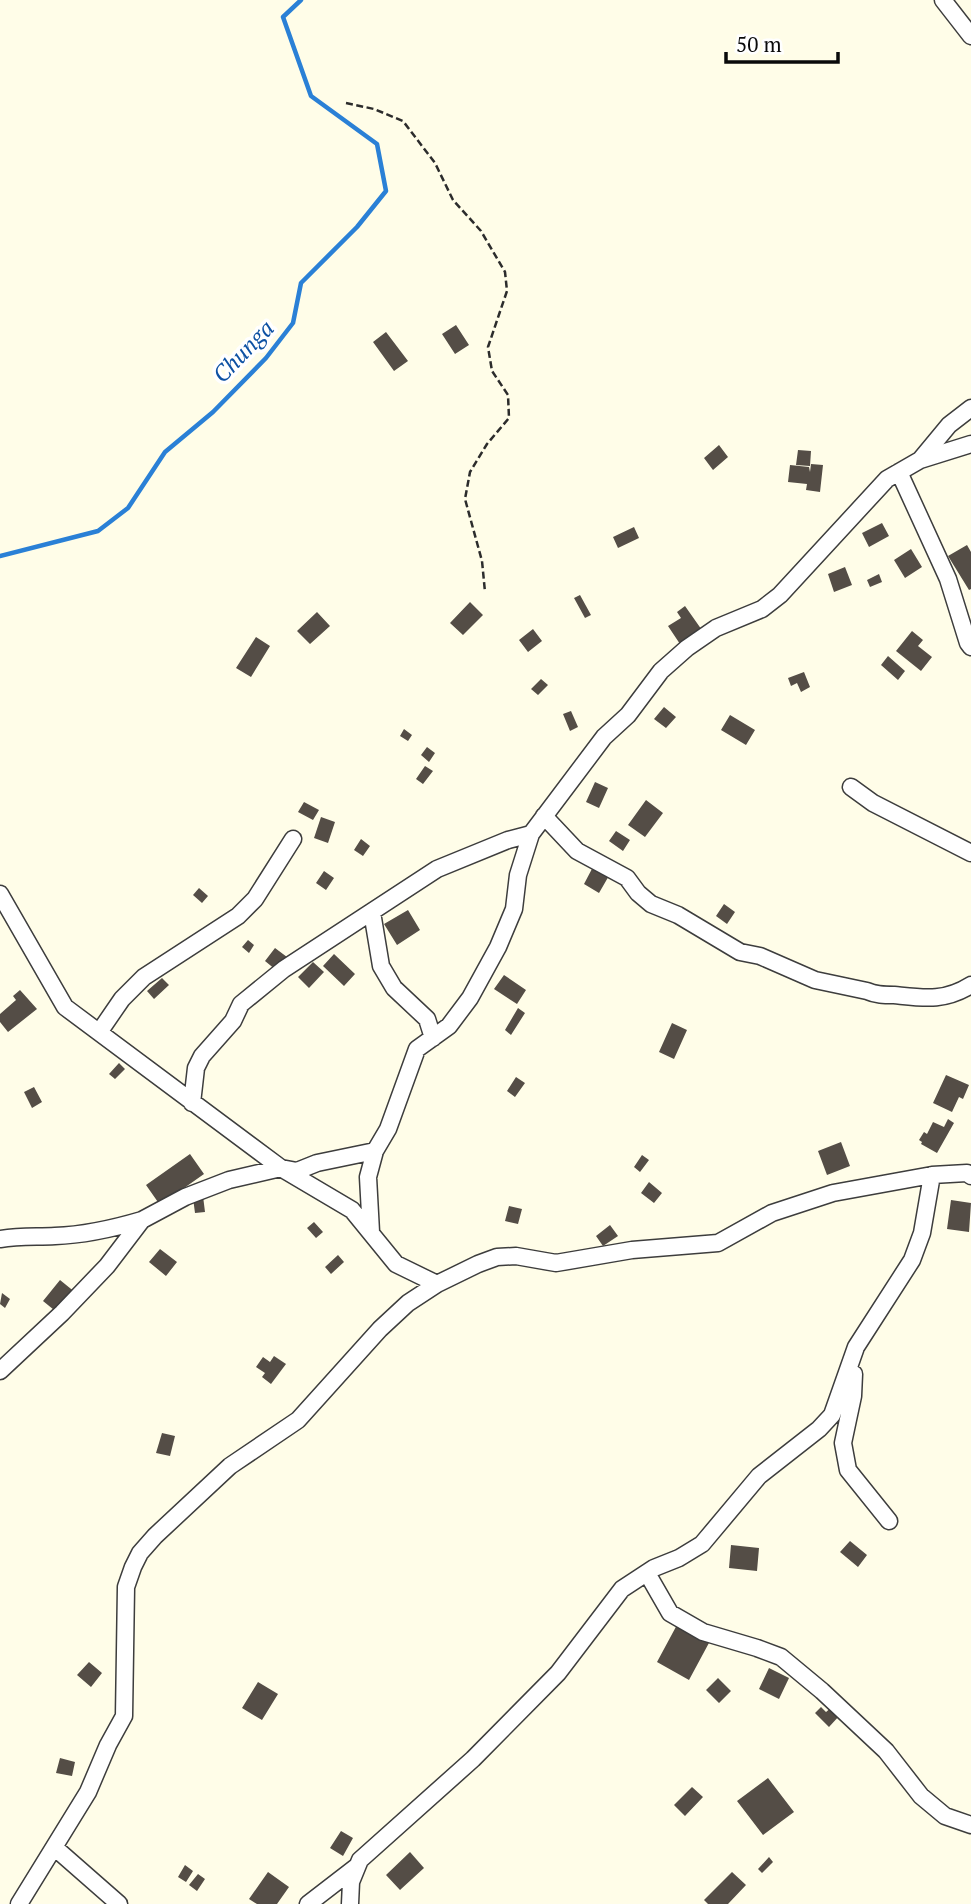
<svg xmlns="http://www.w3.org/2000/svg" width="971" height="1904" viewBox="0 0 971 1904" font-family="'PT Serif',serif">
  <rect width="100%" height="100%" fill="#fffde8"/>
  <g fill="none" stroke-linecap="round" stroke-linejoin="round">
    <!-- stream -->
    <path stroke="#2a80d6" stroke-width="4.5" d="M 0,556 L 98,531 L 128,508 L 165,452 L 213,412 L 266,358 L 293,323 L 301,283 L 357,227 L 386,191 L 377,144 L 311,96 L 283,17 L 301,0"/>
  </g>
  <!-- building -->
  <path fill="#544d46" d="M 456,325 L 469,345 L 455,354 L 442,334 Z
    M 386,332 L 408,361 L 394,371 L 373,342 Z
    M 719,445 L 728,457 L 713,470 L 704,458 Z
    M 798,450 L 811,451 L 810,466 L 796,465 Z
    M 811,464 L 823,465 L 820,492 L 806,490 L 807,484 L 788,482 L 790,465 L 809,467 L 810,472 Z
    M 882,523 L 889,536 L 869,547 L 862,533 Z
    M 634,527 L 639,538 L 618,548 L 613,537 Z
    M 967,545 L 971,552 L 971,589 L 969,590 L 948,556 Z
    M 911,549 L 922,567 L 905,578 L 894,560 Z
    M 845,567 L 852,585 L 834,592 L 828,574 Z
    M 879,574 L 882,582 L 870,587 L 867,580 Z
    M 580,595 L 591,615 L 585,618 L 574,598 Z
    M 470,602 L 483,615 L 463,635 L 450,623 Z
    M 685,606 L 704,633 L 693,634 L 680,644 L 668,626 L 681,618 L 677,612 Z
    M 317,612 L 330,626 L 310,644 L 297,631 Z
    M 533,629 L 542,641 L 528,652 L 519,640 Z
    M 912,631 L 923,640 L 918,646 L 932,657 L 921,671 L 896,651 Z
    M 256,637 L 270,646 L 251,677 L 236,668 Z
    M 888,656 L 905,671 L 898,680 L 881,665 Z
    M 804,672 L 810,687 L 801,692 L 797,683 L 791,686 L 788,678 Z
    M 541,679 L 548,685 L 538,695 L 531,689 Z
    M 664,707 L 676,717 L 666,728 L 654,719 Z
    M 571,711 L 578,727 L 570,731 L 563,714 Z
    M 730,715 L 755,730 L 746,745 L 721,730 Z
    M 404,729 L 412,735 L 408,741 L 400,736 Z
    M 427,747 L 435,753 L 429,762 L 421,755 Z
    M 425,766 L 433,771 L 423,784 L 416,779 Z
    M 595,782 L 608,788 L 599,808 L 586,802 Z
    M 646,800 L 663,813 L 645,837 L 628,825 Z
    M 304,802 L 319,810 L 313,820 L 298,812 Z
    M 321,817 L 335,822 L 328,843 L 314,838 Z
    M 616,831 L 630,840 L 623,851 L 609,841 Z
    M 361,839 L 370,846 L 363,856 L 354,850 Z
    M 594,865 L 610,874 L 599,893 L 584,884 Z
    M 324,871 L 334,878 L 326,890 L 316,883 Z
    M 199,888 L 208,896 L 202,903 L 193,895 Z
    M 724,904 L 735,912 L 727,924 L 716,916 Z
    M 408,910 L 420,930 L 397,945 L 384,924 Z
    M 248,940 L 254,945 L 249,953 L 242,947 Z
    M 275,948 L 287,957 L 276,970 L 265,961 Z
    M 334,954 L 355,974 L 344,986 L 323,966 Z
    M 313,962 L 324,972 L 309,988 L 298,977 Z
    M 504,975 L 526,990 L 517,1004 L 494,989 Z
    M 162,978 L 169,985 L 154,999 L 147,991 Z
    M 20,990 L 37,1009 L 8,1032 L 0,1022 L 0,1014 L 16,1000 L 13,996 Z
    M 518,1008 L 525,1013 L 511,1035 L 505,1030 Z
    M 672,1023 L 687,1030 L 674,1059 L 659,1052 Z
    M 119,1063 L 125,1069 L 115,1079 L 109,1074 Z
    M 946,1075 L 969,1085 L 963,1099 L 959,1097 L 952,1112 L 933,1103 Z
    M 516,1077 L 525,1083 L 515,1097 L 507,1091 Z
    M 34,1087 L 42,1102 L 32,1108 L 24,1092 Z
    M 948,1119 L 954,1123 L 937,1153 L 921,1144 L 922,1142 L 919,1140 L 924,1132 L 927,1134 L 933,1122 L 944,1127 Z
    M 841,1142 L 850,1166 L 827,1175 L 818,1151 Z
    M 190,1154 L 204,1174 L 160,1205 L 146,1185 Z
    M 642,1155 L 649,1160 L 640,1172 L 634,1167 Z
    M 649,1182 L 662,1193 L 654,1203 L 641,1193 Z
    M 203,1196 L 205,1212 L 195,1213 L 193,1198 Z
    M 951,1200 L 971,1203 L 969,1232 L 947,1229 Z
    M 509,1206 L 522,1209 L 518,1224 L 505,1221 Z
    M 314,1222 L 323,1232 L 316,1238 L 307,1228 Z
    M 610,1225 L 618,1236 L 603,1246 L 596,1236 Z
    M 160,1249 L 177,1262 L 166,1276 L 149,1262 Z
    M 338,1255 L 344,1262 L 331,1274 L 325,1267 Z
    M 60,1280 L 76,1293 L 59,1314 L 43,1301 Z
    M 2,1293 L 10,1299 L 5,1308 L 0,1304 Z
    M 274,1356 L 286,1364 L 271,1384 L 262,1377 L 265,1373 L 256,1367 L 263,1357 L 270,1362 Z
    M 162,1433 L 175,1436 L 170,1456 L 156,1453 Z
    M 850,1541 L 867,1555 L 858,1567 L 840,1552 Z
    M 731,1545 L 759,1548 L 757,1571 L 729,1568 Z
    M 678,1623 L 710,1641 L 689,1680 L 657,1662 Z
    M 89,1662 L 102,1673 L 91,1687 L 77,1675 Z
    M 769,1668 L 789,1678 L 779,1699 L 759,1689 Z
    M 718,1678 L 731,1691 L 719,1703 L 706,1690 Z
    M 258,1682 L 278,1694 L 262,1720 L 242,1708 Z
    M 821,1707 L 826,1712 L 832,1707 L 840,1715 L 829,1727 L 815,1713 Z
    M 60,1758 L 75,1762 L 72,1776 L 56,1773 Z
    M 768,1778 L 794,1812 L 763,1835 L 737,1801 Z
    M 692,1787 L 703,1797 L 685,1816 L 674,1805 Z
    M 341,1831 L 353,1838 L 343,1856 L 330,1848 Z
    M 410,1852 L 424,1868 L 400,1890 L 386,1875 Z
    M 769,1857 L 773,1862 L 762,1873 L 758,1869 Z
    M 185,1865 L 193,1871 L 186,1882 L 178,1877 Z
    M 268,1872 L 289,1887 L 277,1904 L 257,1904 L 249,1899 Z
    M 732,1872 L 746,1885 L 728,1904 L 708,1904 L 704,1900 Z
    M 198,1874 L 205,1879 L 197,1891 L 189,1885 Z"/>
  <g fill="none" stroke-linecap="round" stroke-linejoin="round">
    <defs>
      <path id="minor" d="M 943,0 L 971,36
        M 920,460 L 971,444
        M 899,472 L 948,579 L 968,643 L 971,647
        M 851,787 L 873,803 L 971,853
        M 544,816 L 577,851 L 627,878 L 638,893 L 651,904 L 678,915 L 740,952 L 760,956 L 815,980 L 867,991 C 876,995 884,995 894,995 C 923,998 944,1002 971,985
        M 0,894 L 65,1007 L 281,1168 L 352,1210 L 396,1264 L 437,1284 L 478,1264 L 497,1257 L 516,1256 L 556,1263 L 632,1250 L 718,1243 L 772,1213 L 833,1193 L 932,1175 L 967,1173 L 971,1176
        M 372,912 L 381,966 L 394,988 L 427,1019 L 433,1038
        M 100,1031 L 122,999 L 144,977 L 238,916 L 255,899 L 293,839
        M 192,1103 L 196,1068 L 202,1056 L 233,1021 L 241,1004 L 284,969 L 437,869 L 508,840 L 531,834
        M 371,1232 L 368,1177 L 375,1151 L 388,1129 L 417,1049 L 449,1026 L 470,998 L 498,947 L 514,909 L 518,875 L 531,834 L 604,737 L 628,715 L 661,671 L 687,648 L 716,628 L 762,609 L 780,595 L 887,479 L 920,460 L 949,425 L 971,408
        M 0,1239 C 19,1236 36,1237 55,1236 C 84,1235 115,1228 142,1220
        M 0,1371 L 62,1313 L 107,1266 L 142,1220 L 185,1197 L 229,1180 L 281,1168 L 297,1171 L 317,1163 L 375,1151
        M 854,1374 L 853,1396 L 843,1443 L 848,1470 L 889,1521
        M 647,1573 L 670,1613 L 703,1632 L 757,1648 L 781,1657 L 822,1691 L 886,1751 L 921,1796 L 945,1816 L 971,1825
        M 54,1847 L 119,1904
        M 19,1904 L 88,1792 L 108,1745 L 124,1716 L 126,1587 L 133,1567 L 140,1553 L 155,1536 L 230,1466 L 298,1420 L 380,1329 L 408,1303 L 437,1284
        M 308,1904 L 356,1867
        M 350,1904 L 351,1882 L 360,1860 L 473,1759 L 558,1673 L 622,1589 L 654,1568 L 679,1558 L 702,1544 L 759,1476 L 819,1429 L 832,1415 L 856,1347 L 912,1260 L 922,1233 L 932,1175"/>
    </defs>
    <!-- minor casing -->
    <use href="#minor" stroke="#3d3d3d" stroke-width="19"/>
    <!-- path -->
    <path stroke="#2c2c2c" stroke-width="2.5" stroke-dasharray="7 3.5" stroke-linecap="butt" d="M 346,103 L 374,109 L 403,121 L 435,163 L 453,200 L 481,231 L 505,272 L 507,291 L 488,347 L 492,371 L 508,395 L 509,418 L 487,444 L 470,472 L 465,499 L 482,561 L 485,592"/>
    <!-- minor -->
    <use href="#minor" stroke="#fff" stroke-width="16"/>
  </g>
  <g text-anchor="middle" dominant-baseline="central" stroke-width="7" stroke-linejoin="round" paint-order="stroke">
    <!-- water labels -->
    <g font-size="23" font-style="italic" fill="#0d51a3" stroke="#fff">
      <text transform="translate(243 351) rotate(-46)">Chunga</text>
    </g>
  </g>
  <!-- scale -->
  <path d="M726 52v10h112v-10" fill="none" stroke="#0a0a0a" stroke-width="3.5"/>
  <text x="736" y="52" font-size="21" fill="#0a0a0a" stroke="#ffffff" stroke-width="5" paint-order="stroke">50 m</text>
</svg>
